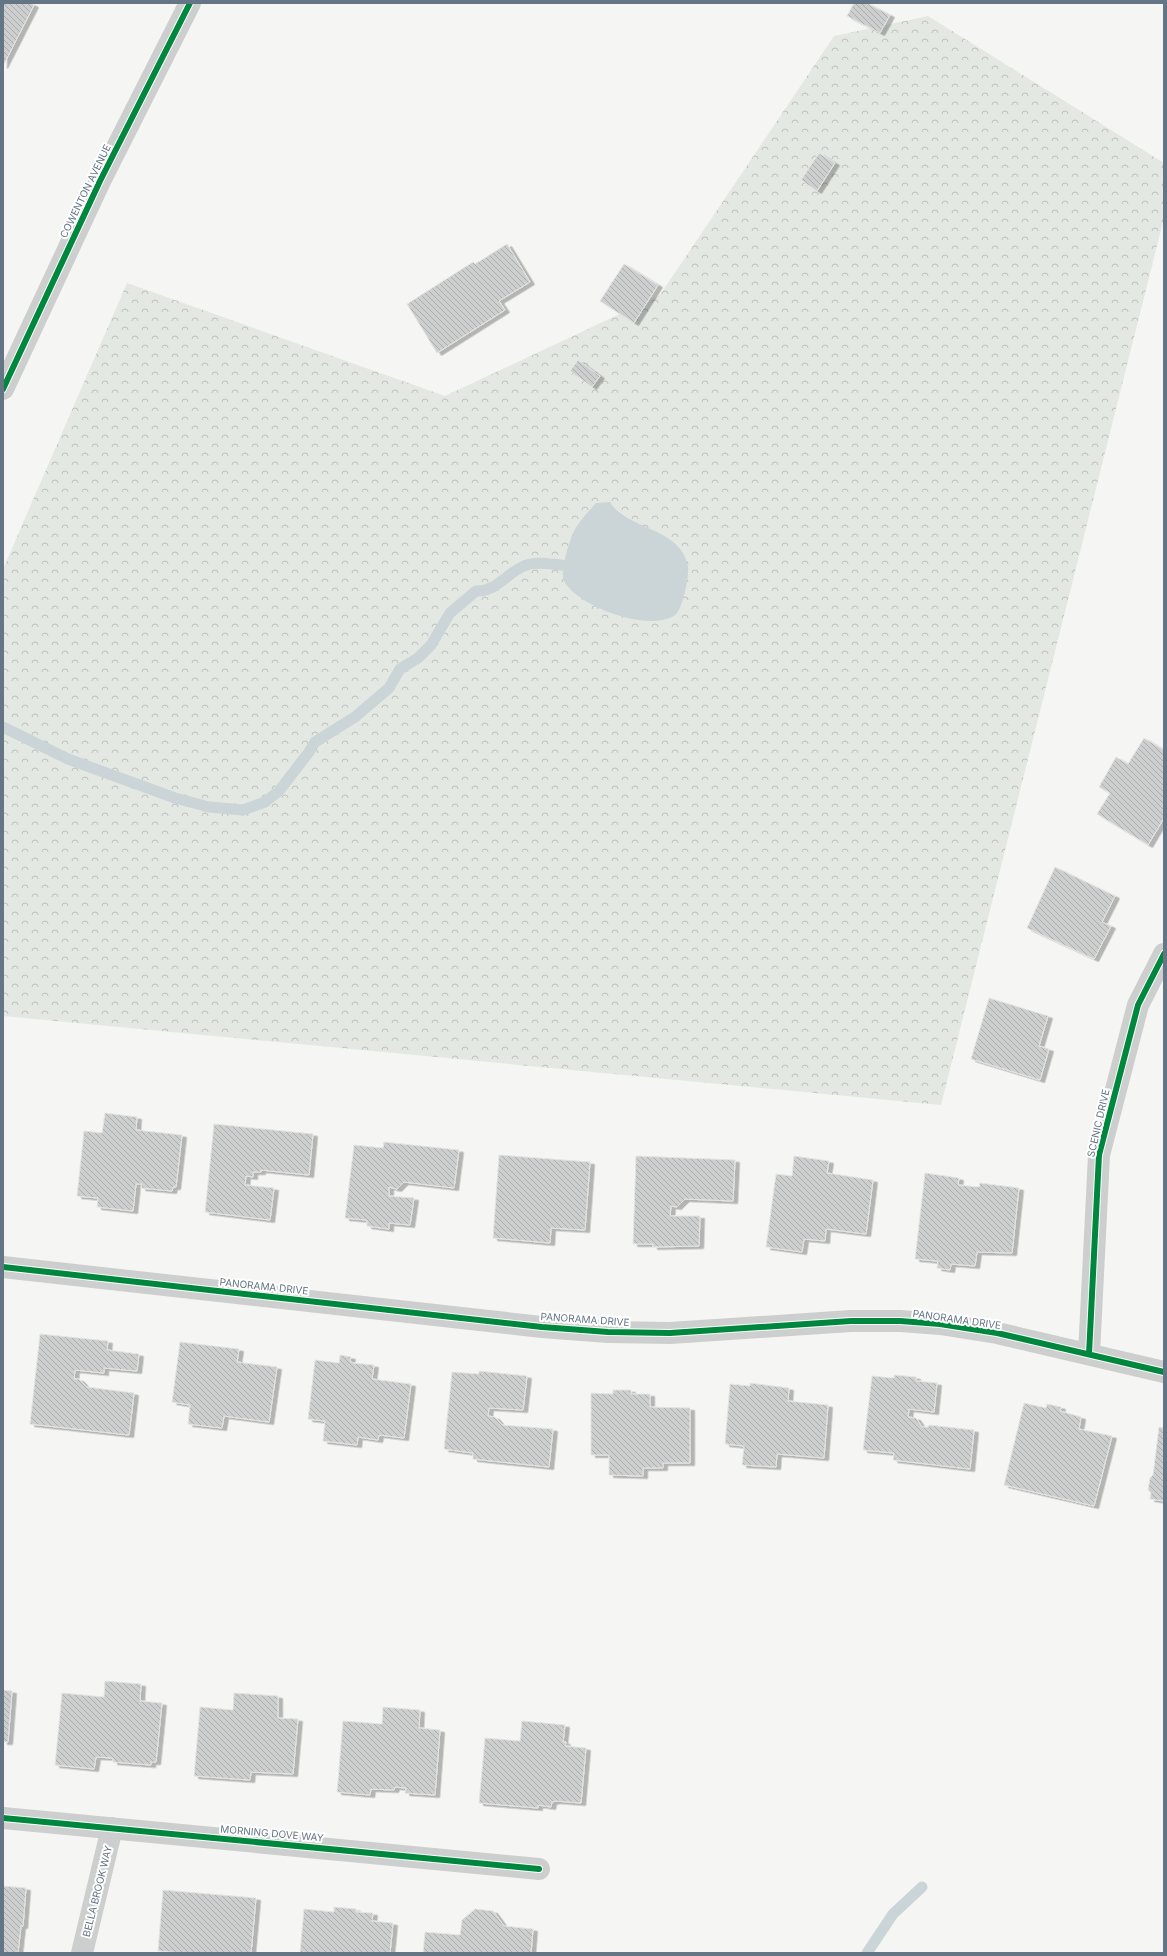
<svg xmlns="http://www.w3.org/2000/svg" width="1167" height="1956" viewBox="0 0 1167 1956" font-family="Inter,sans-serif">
  <defs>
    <pattern id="forest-crowns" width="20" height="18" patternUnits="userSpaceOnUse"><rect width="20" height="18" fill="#e4e8e2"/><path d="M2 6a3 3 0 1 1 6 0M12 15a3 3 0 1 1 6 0" fill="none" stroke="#bcc1bd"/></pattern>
    <pattern id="building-back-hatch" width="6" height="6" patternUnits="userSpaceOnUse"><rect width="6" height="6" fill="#cdcfcf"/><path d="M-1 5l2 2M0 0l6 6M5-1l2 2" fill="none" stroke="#aaadae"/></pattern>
    <filter id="shadow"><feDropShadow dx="4.5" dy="2.5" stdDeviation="0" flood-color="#0004"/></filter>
  </defs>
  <rect width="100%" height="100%" fill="#f5f5f4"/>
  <!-- forest -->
  <path fill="url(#forest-crowns)" d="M 928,16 L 1164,163 L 1164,218 L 941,1105 L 3,1016 L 3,569 L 127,283 L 445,396 L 660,295 L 834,36 Z"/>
  <!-- water -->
  <path fill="#cbd4d6" d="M 610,502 C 626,530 682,527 688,567 C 689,577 683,609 675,615 C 650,633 578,607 564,581 C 559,572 571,534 577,526 C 582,518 590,510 596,503 Z"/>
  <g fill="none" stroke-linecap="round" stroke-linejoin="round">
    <!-- stream -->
    <path stroke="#cbd4d6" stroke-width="11" d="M 3,727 L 68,759 L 175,798 L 209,807 L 243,810 L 265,802 L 279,791 L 309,752 L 315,742 L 355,717 L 389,688 L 400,669 L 418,658 L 431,645 L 450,613 L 476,591 C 496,592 507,573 524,566 C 535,561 549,564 561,565
      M 867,1953 L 893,1914 L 922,1887"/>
  </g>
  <!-- building -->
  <path fill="url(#building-back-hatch)" stroke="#e4e4e4" filter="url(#shadow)" d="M 3,3 L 30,3 L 34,5 L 3,66 Z
    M 854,3 L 867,3 L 890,15 L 880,33 L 847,16 Z
    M 819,153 L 835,163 L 817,191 L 801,180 Z
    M 507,244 L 530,282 L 499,301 L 505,310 L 437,353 L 407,304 L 473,262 L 475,264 Z
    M 624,264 L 658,285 L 634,323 L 600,301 Z
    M 578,360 L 600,376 L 592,387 L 570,371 Z
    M 1144,738 L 1164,750 L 1164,818 L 1148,845 L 1097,814 L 1110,793 L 1099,787 L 1116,757 L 1128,764 Z
    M 1055,867 L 1115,896 L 1102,922 L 1111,926 L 1094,959 L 1027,928 Z
    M 989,998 L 1048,1016 L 1039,1046 L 1049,1049 L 1040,1080 L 971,1059 Z
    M 105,1113 L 137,1117 L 136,1130 L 182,1135 L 176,1187 L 173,1187 L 172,1191 L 141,1188 L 142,1184 L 136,1184 L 133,1211 L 97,1207 L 98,1198 L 77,1196 L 84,1131 L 102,1133 Z
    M 214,1124 L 313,1134 L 309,1175 L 261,1170 L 261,1172 L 253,1172 L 253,1177 L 246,1176 L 245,1185 L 274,1188 L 270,1220 L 205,1212 Z
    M 384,1142 L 459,1150 L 454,1188 L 404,1182 L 397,1189 L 389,1187 L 389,1196 L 414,1198 L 410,1225 L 389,1223 L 389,1229 L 367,1226 L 367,1220 L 345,1218 L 354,1145 L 383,1148 Z
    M 499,1155 L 590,1162 L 585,1230 L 551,1228 L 550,1243 L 493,1238 Z
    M 636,1156 L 735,1160 L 733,1201 L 685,1199 L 677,1207 L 671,1206 L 670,1216 L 700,1216 L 699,1246 L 653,1247 L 653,1244 L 633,1244 Z
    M 794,1156 L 829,1161 L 827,1173 L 873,1180 L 866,1234 L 826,1229 L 825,1241 L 804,1239 L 802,1252 L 766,1247 L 776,1174 L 792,1176 Z
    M 925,1173 L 959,1178 L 958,1185 L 979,1187 L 980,1183 L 1019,1188 L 1012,1253 L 977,1252 L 975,1266 L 951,1264 L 950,1270 L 937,1268 L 938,1261 L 915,1259 Z
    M 40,1334 L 108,1341 L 107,1350 L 139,1354 L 137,1371 L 104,1368 L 104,1373 L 75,1370 L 74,1379 L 79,1379 L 87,1387 L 134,1393 L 129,1435 L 30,1424 Z
    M 180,1342 L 239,1349 L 237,1362 L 277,1367 L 269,1422 L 224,1416 L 222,1428 L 188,1424 L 190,1405 L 172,1402 Z
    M 340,1355 L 351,1357 L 350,1361 L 353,1363 L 374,1365 L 372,1379 L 411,1384 L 404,1438 L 379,1435 L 378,1440 L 358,1437 L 357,1445 L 323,1441 L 325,1421 L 308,1419 L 315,1360 L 339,1363 Z
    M 479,1371 L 527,1376 L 523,1410 L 489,1408 L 488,1416 L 495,1417 L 502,1425 L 553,1429 L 549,1467 L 473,1459 L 473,1453 L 444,1449 L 452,1372 L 479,1374 Z
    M 894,1375 L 916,1377 L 916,1381 L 937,1383 L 934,1412 L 909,1409 L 908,1417 L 916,1418 L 922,1427 L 928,1427 L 929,1425 L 974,1430 L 970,1469 L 893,1460 L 894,1453 L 863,1450 L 872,1376 L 894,1378 Z
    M 750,1383 L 789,1388 L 788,1401 L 828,1405 L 824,1458 L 777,1454 L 776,1467 L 742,1465 L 744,1446 L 725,1444 L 730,1384 L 750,1386 Z
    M 613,1390 L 631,1390 L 631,1394 L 650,1394 L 650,1407 L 690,1408 L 690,1463 L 663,1463 L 663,1468 L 643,1468 L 643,1476 L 609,1475 L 609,1455 L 591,1455 L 591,1393 L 613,1394 Z
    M 1024,1403 L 1046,1408 L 1047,1404 L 1061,1407 L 1060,1411 L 1081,1417 L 1079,1429 L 1112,1436 L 1094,1506 L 1004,1485 Z
    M 1159,1427 L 1164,1428 L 1164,1501 L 1150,1499 L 1151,1493 L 1148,1490 L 1150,1478 L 1153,1475 Z
    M 105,1681 L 141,1684 L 140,1701 L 162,1703 L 156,1762 L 151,1762 L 151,1765 L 113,1762 L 113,1758 L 96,1757 L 94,1769 L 55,1765 L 62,1693 L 104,1697 Z
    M 3,1690 L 12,1691 L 8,1742 L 3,1742 Z
    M 234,1693 L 278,1696 L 278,1718 L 298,1719 L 293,1774 L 251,1772 L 250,1780 L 194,1776 L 200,1707 L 233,1710 Z
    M 383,1707 L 420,1710 L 419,1728 L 440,1730 L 435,1795 L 405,1793 L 406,1788 L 395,1787 L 394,1790 L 371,1789 L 370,1795 L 337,1792 L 343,1721 L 382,1724 Z
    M 522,1721 L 565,1725 L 563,1742 L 566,1742 L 565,1746 L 586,1748 L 581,1803 L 556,1801 L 552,1802 L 551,1807 L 538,1805 L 538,1808 L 479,1803 L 485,1738 L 520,1741 Z
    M 3,1886 L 26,1888 L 23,1926 L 21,1926 L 18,1953 L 3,1953 Z
    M 163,1890 L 256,1898 L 251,1953 L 184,1953 L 158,1951 Z
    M 334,1907 L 356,1909 L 356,1912 L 373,1913 L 372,1921 L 393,1923 L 390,1953 L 300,1953 L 304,1909 L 334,1912 Z
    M 475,1909 L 493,1911 L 504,1926 L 533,1929 L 531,1953 L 423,1953 L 425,1932 L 460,1935 L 462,1920 Z"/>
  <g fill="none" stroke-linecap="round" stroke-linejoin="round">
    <!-- minor -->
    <path stroke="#cdcfcf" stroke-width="22" d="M 3,1267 L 542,1327 L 608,1332 L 670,1333 L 851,1321 L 900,1321 L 940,1324 L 997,1333 L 1164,1372
      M 1089,1354 L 1099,1155 L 1138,1005 L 1164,954
      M 3,1818 L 539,1869
      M 82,1953 L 112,1828"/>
    <!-- tertiary -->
    <path stroke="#cdcfcf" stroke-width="22" d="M 3,389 L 100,181 L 190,3"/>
    <defs>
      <path id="cycleway" d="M 3,389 L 100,181 L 190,3
        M 3,1267 L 542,1327 L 608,1332 L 670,1333 L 851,1321 L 900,1321 L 940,1324 L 997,1333 L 1164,1372
        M 1089,1354 L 1099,1155 L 1138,1005 L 1164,954
        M 3,1818 L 539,1869"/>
    </defs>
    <!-- cycleway casing -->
    <use href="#cycleway" stroke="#fff" stroke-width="8"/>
    <!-- cycleway -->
    <use href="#cycleway" stroke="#00873e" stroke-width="6"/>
  </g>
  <g text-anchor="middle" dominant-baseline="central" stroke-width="4" stroke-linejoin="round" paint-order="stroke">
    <!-- street labels -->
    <g font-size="10" fill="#647685" stroke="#fff">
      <text transform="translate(85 191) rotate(-64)">COWENTON AVENUE</text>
      <text transform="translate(1098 1123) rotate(-77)">SCENIC DRIVE</text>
      <text transform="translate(264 1286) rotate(6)">PANORAMA DRIVE</text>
      <text transform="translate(585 1319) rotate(4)">PANORAMA DRIVE</text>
      <text transform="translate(957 1319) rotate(8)">PANORAMA DRIVE</text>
      <text transform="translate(272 1833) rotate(5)">MORNING DOVE WAY</text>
      <text transform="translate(97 1891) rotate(-76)">BELLA BROOK WAY</text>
    </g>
  </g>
  <!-- border -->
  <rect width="1167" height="1956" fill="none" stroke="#647685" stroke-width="8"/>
</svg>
